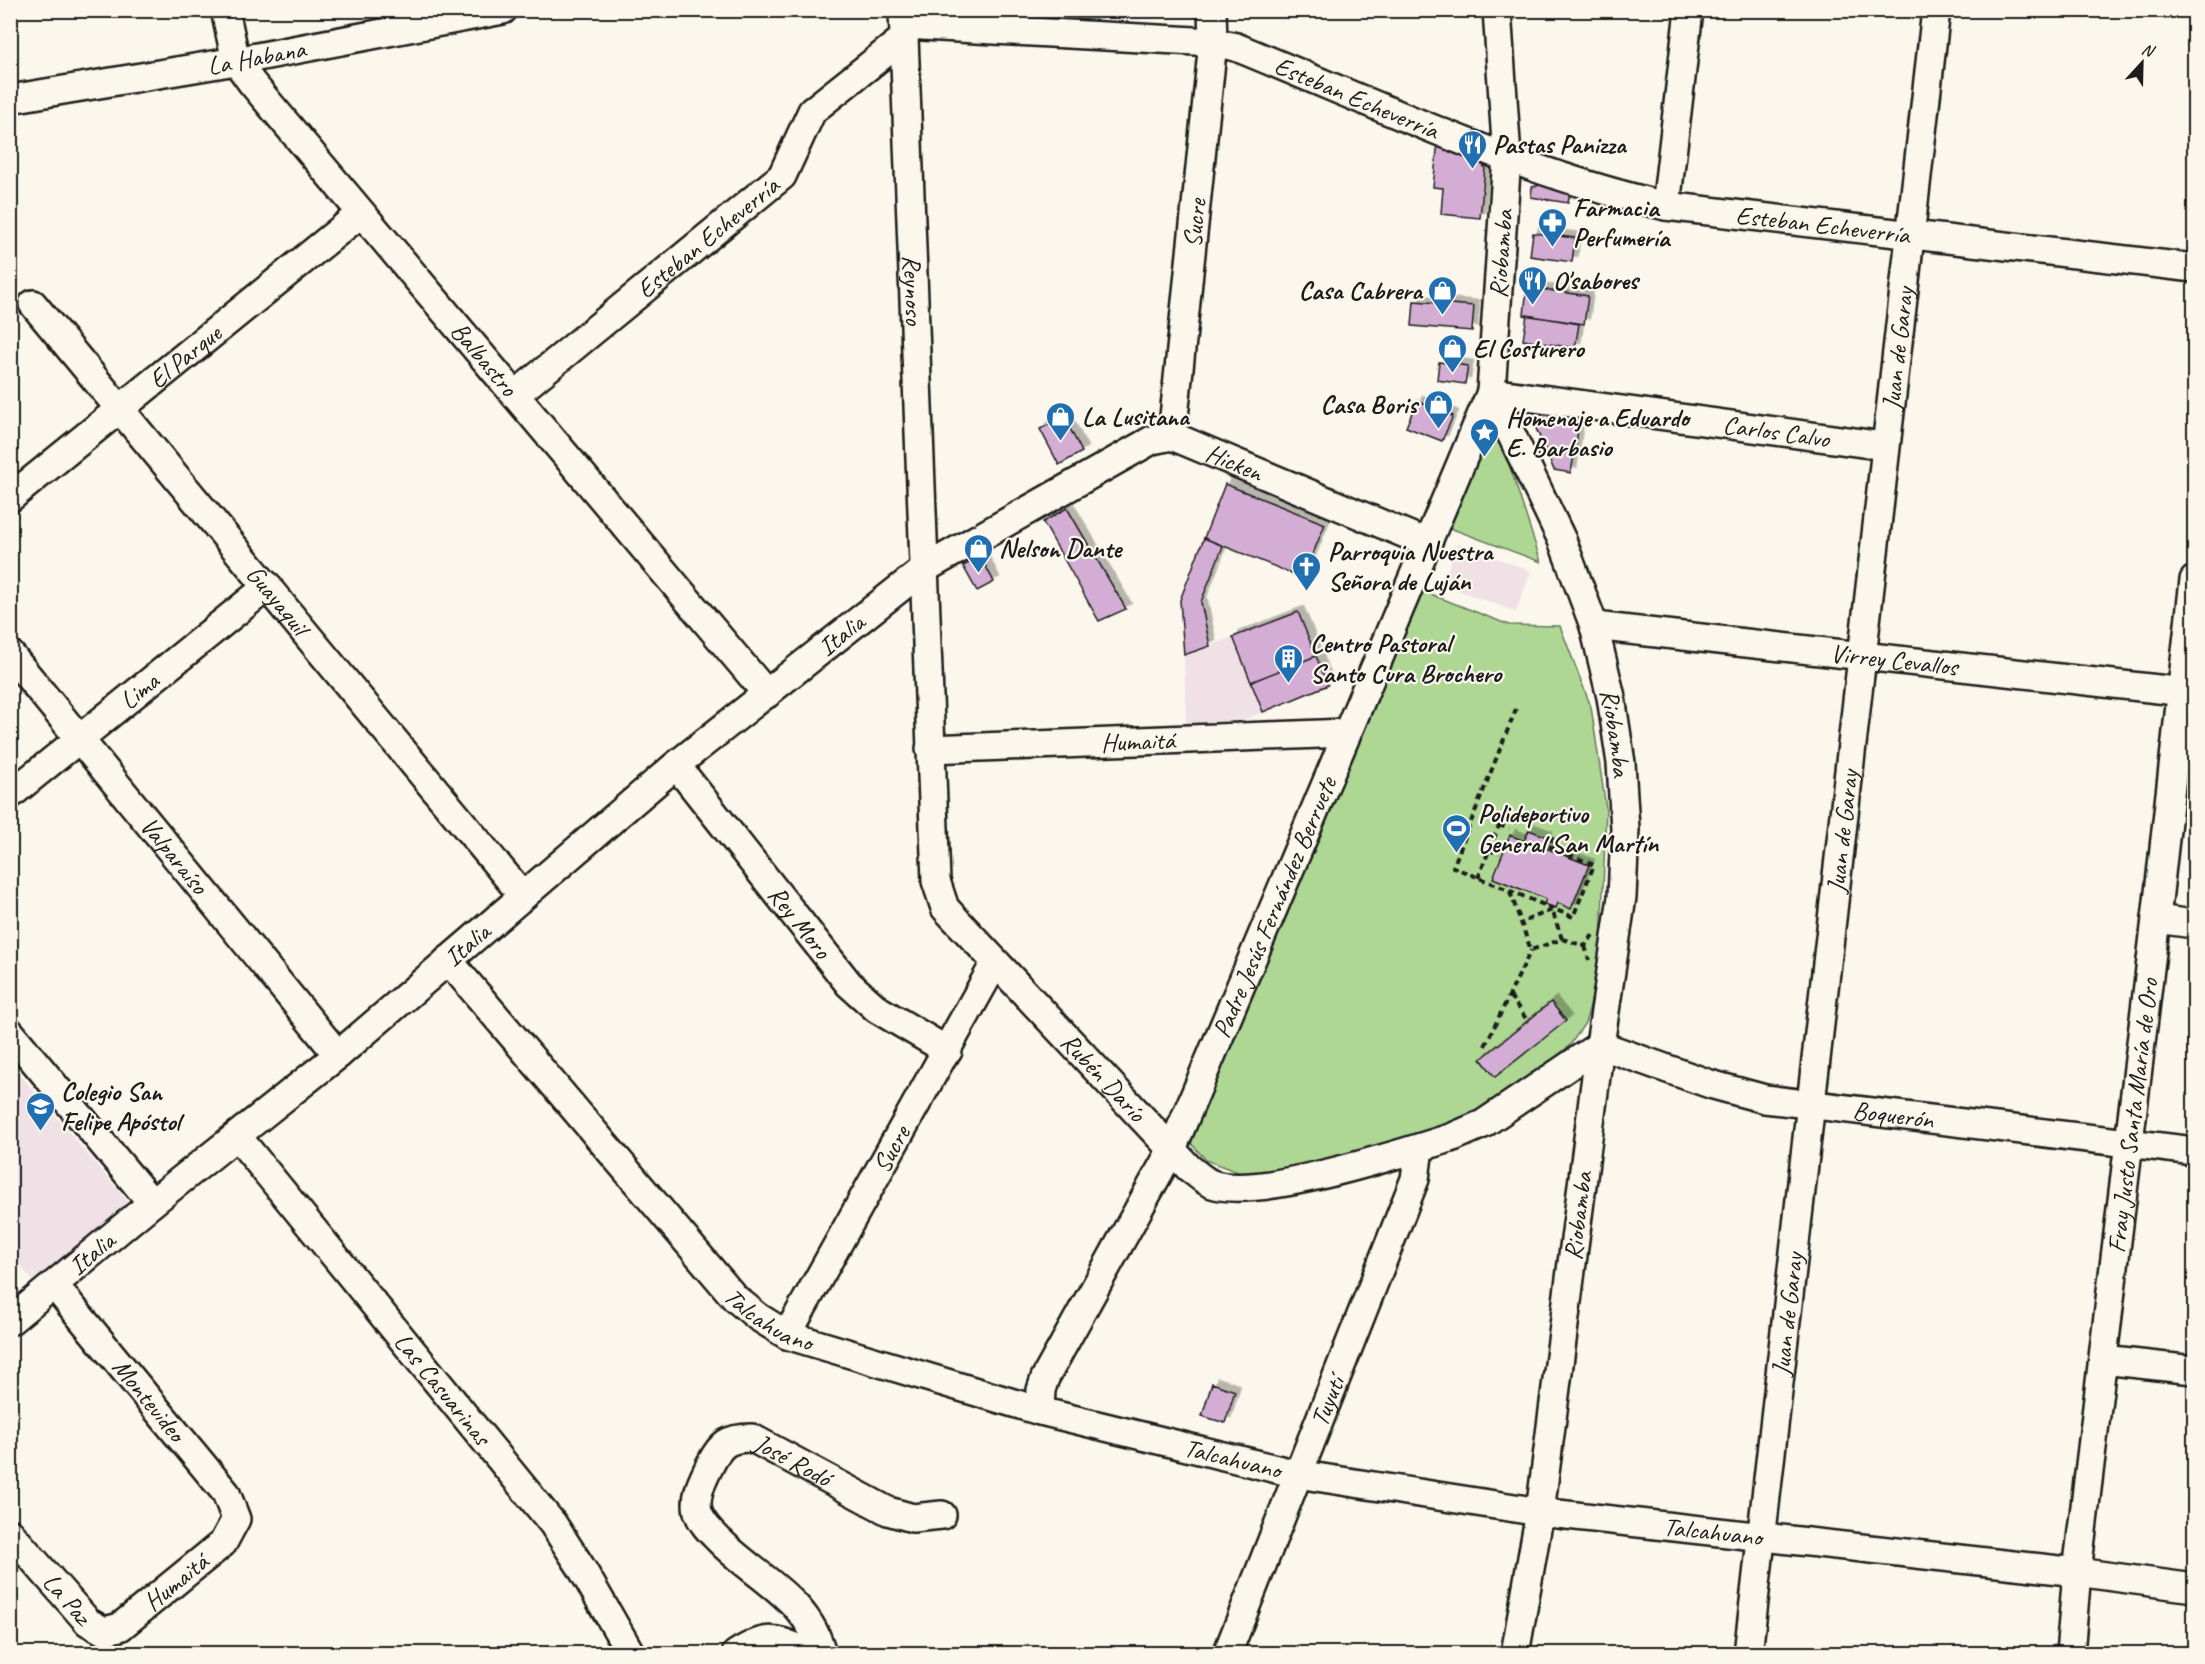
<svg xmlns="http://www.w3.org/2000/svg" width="2205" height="1664" viewBox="0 0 2205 1664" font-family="Caveat,sans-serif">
  <defs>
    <filter id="shadow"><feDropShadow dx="5.5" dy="-5.5" stdDeviation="0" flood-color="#0004"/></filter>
  </defs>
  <rect width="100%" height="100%" fill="#fbf7ec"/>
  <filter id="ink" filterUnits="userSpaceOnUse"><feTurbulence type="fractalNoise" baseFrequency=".0167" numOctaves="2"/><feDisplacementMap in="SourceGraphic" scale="12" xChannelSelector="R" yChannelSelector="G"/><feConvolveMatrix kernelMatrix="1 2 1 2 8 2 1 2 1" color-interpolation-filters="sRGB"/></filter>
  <g filter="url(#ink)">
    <!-- built -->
    <path fill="#efe1e5" d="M 1458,543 L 1531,571 L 1516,612 L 1442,584 Z
      M 1233,637 L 1263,712 L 1243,720 L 1186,724 L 1184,655 Z
      M 10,1063 L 128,1202 L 33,1281 L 11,1254 Z"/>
    <!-- green -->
    <path fill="#aed794" stroke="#657a58" stroke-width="1.5" d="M 1489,428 L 1500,436 L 1541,562 L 1439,524 Z
      M 1420,590 L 1509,625 L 1560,626 L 1591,707 L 1606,808 L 1601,944 L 1593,996 L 1585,1023 L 1570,1045 L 1539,1073 L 1475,1115 L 1422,1136 L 1248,1176 L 1206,1160 L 1189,1141 Z"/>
    <!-- building -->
    <path fill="#d4add5" stroke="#1c1c1c" stroke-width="1.5" filter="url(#shadow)" d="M 1438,141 L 1477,156 L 1485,168 L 1480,218 L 1441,214 L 1443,188 L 1433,187 Z
      M 1548,183 L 1571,187 L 1568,203 L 1531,197 L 1532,187 Z
      M 1533,233 L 1575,238 L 1572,262 L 1530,256 Z
      M 1527,287 L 1588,296 L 1584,324 L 1524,315 Z
      M 1414,301 L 1474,306 L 1472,331 L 1412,326 Z
      M 1527,315 L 1579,324 L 1575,348 L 1523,340 Z
      M 1439,362 L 1468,366 L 1465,384 L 1437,380 Z
      M 1417,401 L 1453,416 L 1442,441 L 1406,427 Z
      M 1544,412 L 1580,418 L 1571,473 L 1554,470 L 1535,426 Z
      M 1064,417 L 1082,452 L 1059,465 L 1040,429 Z
      M 1225,484 L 1325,524 L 1303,578 L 1204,538 Z
      M 1067,508 L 1126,609 L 1099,621 L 1043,522 Z
      M 1204,538 L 1223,546 L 1201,602 L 1210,646 L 1184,655 L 1180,600 Z
      M 981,557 L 994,582 L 977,591 L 963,566 Z
      M 1298,612 L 1316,656 L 1251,682 L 1233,637 Z
      M 1316,656 L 1328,685 L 1263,712 L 1251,682 Z
      M 1529,830 L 1547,837 L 1543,847 L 1589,865 L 1571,909 L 1558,903 L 1556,908 L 1544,904 L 1546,899 L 1493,878 L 1510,835 L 1524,841 Z
      M 1551,1002 L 1566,1021 L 1495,1077 L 1481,1059 Z
      M 1212,1383 L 1235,1391 L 1225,1423 L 1202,1416 Z"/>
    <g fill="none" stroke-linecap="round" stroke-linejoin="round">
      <defs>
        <g id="minor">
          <path id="s1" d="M 225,10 L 236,61 L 252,83 L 767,694"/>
          <path id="s2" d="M 903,10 L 936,881 L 945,908 L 1189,1168 C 1196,1173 1204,1181 1212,1184 C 1258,1200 1403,1153 1453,1137 L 1483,1124 L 1600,1045"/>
          <path id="s3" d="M 1497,10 L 1507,157 L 1491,392 L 1562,540 L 1594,626 L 1611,697 L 1621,763 L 1625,829 L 1622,897 L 1600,1045 L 1540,1512 L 1515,1654"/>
          <path id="s4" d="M 904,25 L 1213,42 L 1236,47 C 1376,104 1518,172 1666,206 L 2194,268"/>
          <path id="s5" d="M 10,99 L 236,61 L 503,10"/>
          <path d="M 1666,206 L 1689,10"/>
          <path id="s6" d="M 33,304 L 523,896"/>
          <path id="s7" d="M 1491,392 L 1884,446"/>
          <path id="s8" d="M 515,395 L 782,176 L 812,111 L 904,38"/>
          <path id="s9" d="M 1172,436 L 1213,42 L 1212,10"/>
          <path id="s10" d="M 10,498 L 360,214"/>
          <path id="s11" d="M 1594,626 L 2194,693"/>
          <path id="s12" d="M 10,654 L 338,1055"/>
          <path id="s13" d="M 930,749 L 1346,733"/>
          <path id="s14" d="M 676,765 L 849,984 L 877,1009 L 948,1051"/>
          <path id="s15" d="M 10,795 L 268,586"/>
          <path d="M 2156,919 L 2194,924"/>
          <path id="s16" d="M 448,960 L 735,1298 L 758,1317 L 787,1335 L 1040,1411 L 1297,1474 L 1540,1512 L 2077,1572 L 2194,1588"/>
          <path d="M 10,1032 L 152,1203"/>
          <path id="s17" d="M 1600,1045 L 1710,1084 L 1765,1099 L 2194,1151"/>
          <path id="s18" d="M 237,1136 L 553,1524 L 581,1567 L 631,1654"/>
          <path id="s19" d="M 10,1321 L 152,1203 L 338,1055 L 676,765 L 924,569 L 1152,440 L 1172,436 L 1427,543"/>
          <path id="s20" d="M 787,1335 L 995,963"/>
          <path d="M 2103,1360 L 2194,1370"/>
          <path id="s21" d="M 1040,1411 L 1041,1390 L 1045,1378 L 1172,1149 L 1491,392"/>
          <path id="s22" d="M 10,1533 L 88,1622 L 104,1631 L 120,1627 L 223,1543 L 236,1519 L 226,1493 L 54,1285"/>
          <path d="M 736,1654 C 771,1632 776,1640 813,1654"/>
          <path id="s23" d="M 822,1654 C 810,1600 755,1577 720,1541 C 711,1532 702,1524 698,1512 C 694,1495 703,1480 710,1465 C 721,1443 728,1438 752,1438 L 888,1511 L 913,1518 L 942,1515"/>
          <path id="s24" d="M 1227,1654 L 1415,1179 L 1419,1148"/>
          <path id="s25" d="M 1748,1654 L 1936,10"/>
          <path id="s26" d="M 2070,1654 L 2077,1572 L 2156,919 L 2194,580"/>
        </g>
      </defs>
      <!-- minor casing -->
      <use href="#minor" stroke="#1c1c1c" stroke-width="32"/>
      <!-- path -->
      <path stroke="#1c1c1c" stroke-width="4" stroke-dasharray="6 4.5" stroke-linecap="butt" d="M 1516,709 L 1453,867 L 1573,917 L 1594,865 L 1549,846 L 1553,836
        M 1499,825 L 1509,829
        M 1489,850 L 1499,854
        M 1478,878 L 1502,818
        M 1510,892 L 1531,950 L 1562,939 L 1552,910 L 1522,922
        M 1562,939 L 1585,946 L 1593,935
        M 1585,946 L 1589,960
        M 1510,996 L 1527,1020
        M 1485,1046 L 1531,950"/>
      <!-- minor -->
      <use href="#minor" stroke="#fbf7ec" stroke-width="27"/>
    </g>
  </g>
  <!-- icons -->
  <defs>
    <symbol id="restaurant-pin" viewBox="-11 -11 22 30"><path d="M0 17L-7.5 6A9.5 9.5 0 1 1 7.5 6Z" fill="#1f6fb2" stroke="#fbf7ec"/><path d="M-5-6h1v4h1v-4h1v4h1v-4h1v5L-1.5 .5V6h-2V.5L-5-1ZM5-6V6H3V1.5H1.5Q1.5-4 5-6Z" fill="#fff"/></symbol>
    <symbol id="pharmacy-pin" viewBox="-11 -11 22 30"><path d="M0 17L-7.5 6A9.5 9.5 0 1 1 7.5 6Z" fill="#1f6fb2" stroke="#fbf7ec"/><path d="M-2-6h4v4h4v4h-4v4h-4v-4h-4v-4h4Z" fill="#fff"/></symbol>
    <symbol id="shop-pin" viewBox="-11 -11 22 30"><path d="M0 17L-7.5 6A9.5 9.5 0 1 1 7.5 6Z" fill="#1f6fb2" stroke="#fbf7ec"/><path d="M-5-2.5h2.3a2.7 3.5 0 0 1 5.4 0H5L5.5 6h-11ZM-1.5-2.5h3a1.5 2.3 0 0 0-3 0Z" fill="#fff"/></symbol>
    <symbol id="sight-pin" viewBox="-11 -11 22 30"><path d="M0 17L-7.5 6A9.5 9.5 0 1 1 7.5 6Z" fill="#1f6fb2" stroke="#fbf7ec"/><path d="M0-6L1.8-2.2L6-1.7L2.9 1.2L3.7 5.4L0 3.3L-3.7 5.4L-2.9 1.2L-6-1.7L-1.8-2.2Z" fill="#fff"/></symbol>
    <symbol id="church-pin" viewBox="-11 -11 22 30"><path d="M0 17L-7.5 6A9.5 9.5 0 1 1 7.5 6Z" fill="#1f6fb2" stroke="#fbf7ec"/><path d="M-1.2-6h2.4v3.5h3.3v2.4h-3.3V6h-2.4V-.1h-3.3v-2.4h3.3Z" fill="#fff"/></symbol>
    <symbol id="building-pin" viewBox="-11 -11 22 30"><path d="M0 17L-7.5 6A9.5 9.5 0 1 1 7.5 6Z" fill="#1f6fb2" stroke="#fbf7ec"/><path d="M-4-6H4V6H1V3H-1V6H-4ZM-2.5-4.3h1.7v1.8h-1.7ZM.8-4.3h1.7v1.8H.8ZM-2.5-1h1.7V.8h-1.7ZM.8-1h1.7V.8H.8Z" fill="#fff"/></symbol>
    <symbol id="stadium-pin" viewBox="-11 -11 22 30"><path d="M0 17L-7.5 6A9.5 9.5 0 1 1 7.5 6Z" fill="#1f6fb2" stroke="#fbf7ec"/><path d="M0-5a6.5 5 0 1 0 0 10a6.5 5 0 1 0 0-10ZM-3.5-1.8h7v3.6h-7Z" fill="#fff"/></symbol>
    <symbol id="school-pin" viewBox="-11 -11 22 30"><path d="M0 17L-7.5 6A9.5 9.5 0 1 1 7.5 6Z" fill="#1f6fb2" stroke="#fbf7ec"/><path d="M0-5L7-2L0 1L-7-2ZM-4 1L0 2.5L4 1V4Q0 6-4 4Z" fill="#fff"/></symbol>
  </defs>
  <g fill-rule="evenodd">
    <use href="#restaurant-pin" x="1456" y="128" width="33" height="45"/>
    <use href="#pharmacy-pin" x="1536" y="206" width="33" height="45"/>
    <use href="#restaurant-pin" x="1516" y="264" width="33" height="45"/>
    <use href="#shop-pin" x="1426" y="274" width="33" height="45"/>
    <use href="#shop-pin" x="1436" y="332" width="33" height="45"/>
    <use href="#shop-pin" x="1422" y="388" width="33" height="45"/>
    <use href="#shop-pin" x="1044" y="400" width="33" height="45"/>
    <use href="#sight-pin" x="1468" y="416" width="33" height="45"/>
    <use href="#shop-pin" x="962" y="532" width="33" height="45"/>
    <use href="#church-pin" x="1290" y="550" width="33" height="45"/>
    <use href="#building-pin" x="1272" y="642" width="33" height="45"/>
    <use href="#stadium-pin" x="1440" y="812" width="33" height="45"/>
    <use href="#school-pin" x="24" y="1090" width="33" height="45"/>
  </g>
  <g text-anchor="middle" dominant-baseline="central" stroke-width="4.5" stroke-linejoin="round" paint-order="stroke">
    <!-- street labels -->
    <g font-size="26" fill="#1c1c1c" stroke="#fbf7ec">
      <text stroke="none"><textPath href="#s5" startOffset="250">La Habana</textPath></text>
      <text stroke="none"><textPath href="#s4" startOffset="464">Esteban Echeverría</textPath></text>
      <text stroke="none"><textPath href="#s9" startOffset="214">Sucre</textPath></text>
      <text stroke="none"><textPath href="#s4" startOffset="950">Esteban Echeverría</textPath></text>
      <text stroke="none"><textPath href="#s8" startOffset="249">Esteban Echeverría</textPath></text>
      <text transform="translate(1501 254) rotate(-86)">Riobamba</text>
      <text stroke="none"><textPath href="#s2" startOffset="280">Reynoso</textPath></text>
      <text stroke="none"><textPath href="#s25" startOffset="1314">Juan de Garay</textPath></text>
      <text stroke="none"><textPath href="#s10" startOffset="225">El Parque</textPath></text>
      <text stroke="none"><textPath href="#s1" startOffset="440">Balbastro</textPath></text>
      <text stroke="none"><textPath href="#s7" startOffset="288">Carlos Calvo</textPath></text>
      <text stroke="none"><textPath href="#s19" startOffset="1534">Hicken</textPath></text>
      <text stroke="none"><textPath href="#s6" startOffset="384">Guayaquil</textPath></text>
      <text stroke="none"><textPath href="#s19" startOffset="1078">Italia</textPath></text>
      <text stroke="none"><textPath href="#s11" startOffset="302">Virrey Cevallos</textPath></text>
      <text stroke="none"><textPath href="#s15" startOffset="166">Lima</textPath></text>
      <text stroke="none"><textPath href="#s3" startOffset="748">Riobamba</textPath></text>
      <text stroke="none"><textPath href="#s13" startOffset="208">Humaitá</textPath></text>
      <text stroke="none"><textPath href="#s25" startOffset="828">Juan de Garay</textPath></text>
      <text stroke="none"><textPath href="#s12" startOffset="260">Valparaíso</textPath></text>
      <text stroke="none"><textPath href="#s21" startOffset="558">Padre Jesús Fernández Berruete</textPath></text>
      <text stroke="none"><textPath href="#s14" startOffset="200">Rey Moro</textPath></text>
      <text stroke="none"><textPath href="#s19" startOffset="592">Italia</textPath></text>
      <text stroke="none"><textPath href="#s2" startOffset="1132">Rubén Darío</textPath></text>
      <text stroke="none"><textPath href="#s17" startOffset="303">Boquerón</textPath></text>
      <text stroke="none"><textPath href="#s26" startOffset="542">Fray Justo Santa María de Oro</textPath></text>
      <text stroke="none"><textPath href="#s20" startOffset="213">Sucre</textPath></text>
      <text transform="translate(1578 1216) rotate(-83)">Riobamba</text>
      <text stroke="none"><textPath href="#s19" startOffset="106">Italia</textPath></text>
      <text stroke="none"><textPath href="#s16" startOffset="484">Talcahuano</textPath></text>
      <text stroke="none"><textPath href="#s25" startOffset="342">Juan de Garay</textPath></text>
      <text stroke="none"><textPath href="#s18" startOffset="326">Las Casuarinas</textPath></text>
      <text transform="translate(149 1400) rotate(51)">Montevideo</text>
      <text stroke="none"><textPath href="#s24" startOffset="272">Tuyutí</textPath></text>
      <text stroke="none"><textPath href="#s16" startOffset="970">Talcahuano</textPath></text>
      <text stroke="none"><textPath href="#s23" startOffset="342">José Rodó</textPath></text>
      <text stroke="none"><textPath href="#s16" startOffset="1456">Talcahuano</textPath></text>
      <text stroke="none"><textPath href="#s22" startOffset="225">Humaitá</textPath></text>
      <text stroke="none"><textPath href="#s22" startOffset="87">La Paz</textPath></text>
    </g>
    <!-- poi labels -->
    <g font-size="26" font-weight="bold" fill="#1c1c1c" stroke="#fbf7ec" text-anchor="start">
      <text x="1493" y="144">Pastas Panizza</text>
      <text x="1573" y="207">Farmacia<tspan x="1573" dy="30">Perfumería</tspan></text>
      <text x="1553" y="280">O'sabores</text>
      <text x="1422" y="290" text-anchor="end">Casa Cabrera</text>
      <text x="1473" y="348">El Costurero</text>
      <text x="1417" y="404" text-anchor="end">Casa Boris</text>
      <text x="1082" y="416">La Lusitana</text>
      <text x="1506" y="417">Homenaje a Eduardo<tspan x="1506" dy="30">E. Barbasio</tspan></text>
      <text x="999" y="548">Nelson Dante</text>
      <text x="1328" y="551">Parroquia Nuestra<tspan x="1328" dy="30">Señora de Luján</tspan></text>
      <text x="1310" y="643">Centro Pastoral<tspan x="1310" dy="30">Santo Cura Brochero</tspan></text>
      <text x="1478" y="813">Polideportivo<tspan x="1478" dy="30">General San Martín</tspan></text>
      <text x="61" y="1091">Colegio San<tspan x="61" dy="30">Felipe Apóstol</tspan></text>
    </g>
  </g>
  <!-- margin -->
  <rect width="2205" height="1664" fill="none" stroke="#fbf7ec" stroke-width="36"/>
  <rect x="18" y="18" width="2169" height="1628" fill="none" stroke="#1c1c1c" stroke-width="2" filter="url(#ink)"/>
  <!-- north arrow -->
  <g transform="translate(2142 63) rotate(22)" stroke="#fbf7ec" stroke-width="4.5" paint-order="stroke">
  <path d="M0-4.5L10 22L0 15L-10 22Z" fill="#1c1c1c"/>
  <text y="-9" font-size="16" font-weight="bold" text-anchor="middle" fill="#1c1c1c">N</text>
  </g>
</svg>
